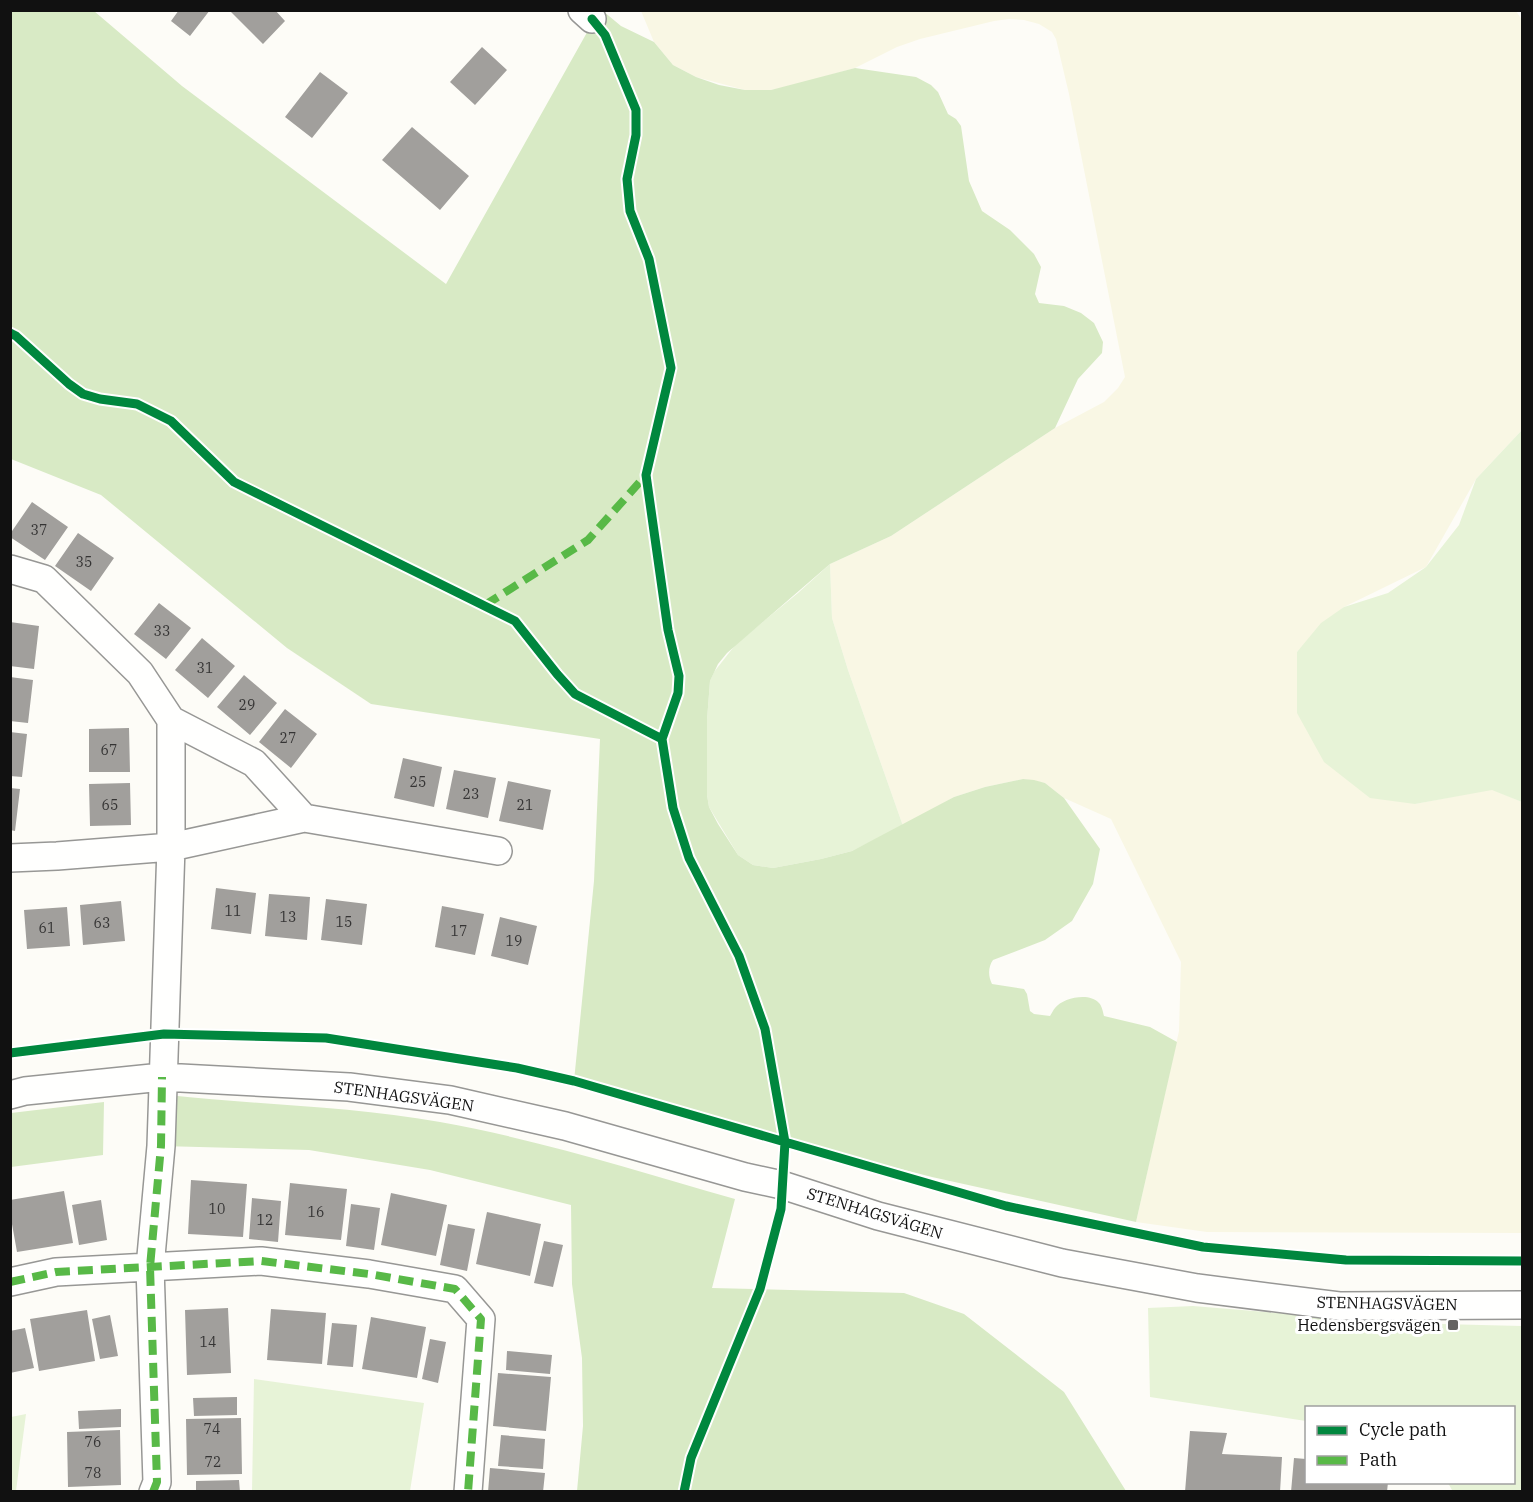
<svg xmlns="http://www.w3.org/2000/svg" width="1533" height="1502" viewBox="0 0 1533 1502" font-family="'IBM Plex Serif',serif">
  <rect width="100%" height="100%" fill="#fdfcf7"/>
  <!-- farmland -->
  <path fill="#f9f7e4" d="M 641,11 L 1516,11 L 1522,20 L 1522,430 L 1476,479 L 1426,567 L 1344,607 L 1297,652 L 1415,804 L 1492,789 L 1522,802 L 1522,1233 L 1207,1232 L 1136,1222 L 1179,1031 L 1181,962 L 1111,819 L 1064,798 L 1045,783 L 1023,779 L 985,787 L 954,797 L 903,826 L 848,670 L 832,618 L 830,564 L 891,536 L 1055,428 L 1104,402 L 1118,388 L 1125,377 L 1069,94 L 1056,39 L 1052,32 L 1039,24 L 1024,20 L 1009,19 L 994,21 L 920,39 L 897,47 L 855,68 L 791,86 L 771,90 L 745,90 L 696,77 L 673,65 L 654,42 Z"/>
  <!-- green -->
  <path fill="#e7f3d7" d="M 1522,430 L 1522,802 L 1492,790 L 1415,804 L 1370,798 L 1324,762 L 1297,713 L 1297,652 L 1321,623 L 1344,607 L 1388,593 L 1426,567 L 1459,525 L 1476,479 Z
    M 830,564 L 832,618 L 848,670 L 903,826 L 852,851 L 821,859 L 773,868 L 753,865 L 738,855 L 709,807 L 707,795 L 707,720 L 710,681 L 714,672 L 736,644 L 798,593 Z
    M 1193,1306 L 1400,1323 L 1522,1326 L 1522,1491 L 1457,1491 L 1452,1490 L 1448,1483 L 1514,1482 L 1514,1408 L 1306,1408 L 1306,1421 L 1150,1397 L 1148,1308 Z
    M 254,1379 L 424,1403 L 410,1491 L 252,1491 Z
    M 26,1414 L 16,1491 L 11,1491 L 11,1417 Z"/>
  <!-- forest -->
  <path fill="#d8eac5" d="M 10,11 L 94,11 L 182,86 L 446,284 L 599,11 L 603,11 L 621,26 L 654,42 L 673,65 L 696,77 L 719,85 L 745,90 L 771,90 L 855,68 L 916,77 L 931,85 L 938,92 L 948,114 L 956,119 L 961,126 L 969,181 L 982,211 L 1010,230 L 1034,254 L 1041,267 L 1035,294 L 1039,303 L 1064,306 L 1081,313 L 1094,323 L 1103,342 L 1102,353 L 1078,379 L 1055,428 L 891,536 L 830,564 L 727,653 L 718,664 L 710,681 L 707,720 L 707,795 L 709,807 L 718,824 L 738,855 L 753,865 L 773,868 L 821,859 L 852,851 L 954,797 L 985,787 L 1023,779 L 1034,780 L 1045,783 L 1064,798 L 1100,849 L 1093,884 L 1072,921 L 1045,940 L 993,960 C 988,967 988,976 992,984 L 1024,989 L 1027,994 L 1030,1011 L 1034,1014 L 1050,1016 C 1052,1013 1053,1010 1055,1008 C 1063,998 1089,992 1099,1003 C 1102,1006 1103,1012 1104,1016 L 1150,1027 L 1177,1042 L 1136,1222 L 932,1177 L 834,1152 L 785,1142 L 574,1081 L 594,881 L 600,739 L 371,704 L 287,648 L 101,495 L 11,459 Z
    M 168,1095 C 259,1105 350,1106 440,1122 C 540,1140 638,1171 735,1199 L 712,1288 L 904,1293 L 964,1314 L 1064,1392 L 1126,1491 L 577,1491 L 583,1426 L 582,1358 L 572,1284 L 571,1205 L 430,1170 L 309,1150 L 161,1146 Z
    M 104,1102 L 103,1155 L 11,1167 L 11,1113 Z"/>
  <!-- building -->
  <path fill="#a19f9c" d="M 179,10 L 210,10 L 190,36 L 171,21 Z
    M 229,10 L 275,10 L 285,21 L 263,44 Z
    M 482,47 L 507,70 L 475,105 L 450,82 Z
    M 320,72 L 348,93 L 312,138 L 285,117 Z
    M 412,127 L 469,176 L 440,210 L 382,160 Z
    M 32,502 L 68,527 L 45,560 L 10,537 L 10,534 Z
    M 78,533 L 114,558 L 91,591 L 55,566 Z
    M 159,603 L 191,628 L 166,659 L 134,634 Z
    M 10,622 L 39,626 L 34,669 L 10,666 Z
    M 202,638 L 235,666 L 208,698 L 175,670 Z
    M 244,675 L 277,703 L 250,735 L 217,707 Z
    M 10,677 L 33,680 L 28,723 L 10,721 Z
    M 285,709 L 317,734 L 291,768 L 259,742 Z
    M 129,728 L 130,772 L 89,772 L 89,729 Z
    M 10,732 L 27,734 L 22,777 L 10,776 Z
    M 403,758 L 442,767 L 434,807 L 394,798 Z
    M 454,770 L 496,778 L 488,818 L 446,809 Z
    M 508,781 L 551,790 L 543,830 L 499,821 Z
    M 130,783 L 131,825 L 90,826 L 89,784 Z
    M 10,788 L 20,789 L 15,831 L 10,830 Z
    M 216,888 L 256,893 L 251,934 L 211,929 Z
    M 269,894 L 310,897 L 307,940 L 265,936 Z
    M 326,899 L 367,904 L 362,945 L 321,940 Z
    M 121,901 L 125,941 L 83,945 L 80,905 Z
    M 442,906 L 484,914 L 475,955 L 435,947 Z
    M 67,907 L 70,946 L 27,949 L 24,910 Z
    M 500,917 L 537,926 L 528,965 L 491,956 Z
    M 191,1180 L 247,1184 L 243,1237 L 188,1234 Z
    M 290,1183 L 347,1189 L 341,1240 L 285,1235 Z
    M 64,1191 L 73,1243 L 17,1252 L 10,1213 L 10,1200 Z
    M 391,1193 L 447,1205 L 436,1256 L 381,1245 Z
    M 252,1198 L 281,1201 L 278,1242 L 249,1239 Z
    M 101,1200 L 107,1240 L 79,1245 L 72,1205 Z
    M 351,1204 L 380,1208 L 374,1250 L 346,1246 Z
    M 487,1212 L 541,1224 L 530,1276 L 476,1264 Z
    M 448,1224 L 475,1229 L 467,1271 L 440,1265 Z
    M 544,1241 L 563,1245 L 553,1287 L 534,1283 Z
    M 228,1308 L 231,1373 L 187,1375 L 185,1310 Z
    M 271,1309 L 326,1313 L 322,1364 L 267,1360 Z
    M 87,1310 L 95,1361 L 39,1371 L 30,1319 Z
    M 110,1315 L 118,1356 L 100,1359 L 92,1319 Z
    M 371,1317 L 426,1327 L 417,1378 L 362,1369 Z
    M 332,1323 L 357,1325 L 353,1367 L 327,1365 Z
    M 25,1328 L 34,1368 L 10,1373 L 10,1331 Z
    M 430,1339 L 446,1342 L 438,1383 L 422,1379 Z
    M 507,1351 L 552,1355 L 550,1374 L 506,1370 Z
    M 498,1373 L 551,1377 L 546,1431 L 493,1426 Z
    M 237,1397 L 237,1415 L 194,1416 L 193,1398 Z
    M 121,1409 L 121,1427 L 79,1429 L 78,1411 Z
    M 241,1418 L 242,1474 L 187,1475 L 186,1419 Z
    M 120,1430 L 121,1485 L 68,1487 L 67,1432 Z
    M 1190,1431 L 1227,1433 L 1222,1454 L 1282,1457 L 1280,1492 L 1185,1492 Z
    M 501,1435 L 545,1439 L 543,1469 L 498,1466 Z
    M 1294,1458 L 1306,1459 L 1306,1482 L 1388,1482 L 1387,1492 L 1291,1492 Z
    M 490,1468 L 545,1473 L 543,1492 L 488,1492 Z
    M 239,1480 L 240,1492 L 196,1492 L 196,1481 Z"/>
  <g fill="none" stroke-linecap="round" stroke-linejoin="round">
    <defs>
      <path id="minor" d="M 582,10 L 592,19
        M 10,569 L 44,579 L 140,673 L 171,720 L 171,847 L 161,1146 L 150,1267 L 157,1482 L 153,1492
        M 171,720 L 254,763 L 304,818
        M 10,858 L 57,856 L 171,847 L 304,818 L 498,851
        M 10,1095 L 25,1091 L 162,1077 L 349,1087 L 450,1100 L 565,1126 L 745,1177 L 782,1185 L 878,1216 L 1062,1263 L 1197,1288 L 1339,1306 L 1522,1305
        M 10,1282 L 56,1272 L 261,1261 L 369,1274 L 455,1289 L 481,1319 L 468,1492"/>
    </defs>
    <!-- minor casing -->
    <use href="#minor" stroke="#979795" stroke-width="30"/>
    <!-- minor -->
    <use href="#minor" stroke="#fffffe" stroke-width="27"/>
    <!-- quiet -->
    <path stroke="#58b947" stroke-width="8" stroke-dasharray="15 8" stroke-linecap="butt" d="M 485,605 L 588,540 L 646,475
      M 10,1282 L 56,1272 L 261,1261 L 369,1274 L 455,1289 L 481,1319 L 468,1492
      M 153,1492 L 157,1482 L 150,1267 L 161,1146 L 162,1077"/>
    <defs>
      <path id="cycleway" d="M 592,19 L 605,35 L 636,110 L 636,135 L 627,179 L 630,211 L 649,259 L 671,368 L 646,475 L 668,630 L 679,676 L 678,693 L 662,739 L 673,808 L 689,858 L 739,956 L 765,1029 L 785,1142 L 781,1209 L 760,1289 L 691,1458 L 684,1492
        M 10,333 L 16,336 L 69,384 L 83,394 L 100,399 L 137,404 L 171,421 L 234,482 L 515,621 L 557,674 L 575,694 L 662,739
        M 10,1053 L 164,1034 L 326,1038 L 517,1068 L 574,1081 L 1006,1206 L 1203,1247 L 1346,1260 L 1522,1261"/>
    </defs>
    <!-- cycleway casing -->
    <use href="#cycleway" stroke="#fff" stroke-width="13"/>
    <!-- cycleway -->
    <use href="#cycleway" stroke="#00873e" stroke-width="9"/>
  </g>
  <!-- markers -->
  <rect fill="#646362" stroke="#fff" stroke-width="2" x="1447" y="1319" width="12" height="12" rx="3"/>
  <g text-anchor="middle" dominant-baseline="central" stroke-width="6" stroke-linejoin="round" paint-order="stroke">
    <!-- number labels -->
    <g font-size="14" fill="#353434">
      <text x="39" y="530">37</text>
      <text x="84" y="562">35</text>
      <text x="162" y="631">33</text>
      <text x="205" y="668">31</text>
      <text x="247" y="705">29</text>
      <text x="288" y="738">27</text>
      <text x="109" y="750">67</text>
      <text x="418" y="782">25</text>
      <text x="471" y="794">23</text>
      <text x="110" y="805">65</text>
      <text x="525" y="805">21</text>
      <text x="233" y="911">11</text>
      <text x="288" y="917">13</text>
      <text x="344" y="922">15</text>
      <text x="102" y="923">63</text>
      <text x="47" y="928">61</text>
      <text x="459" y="931">17</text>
      <text x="514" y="941">19</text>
      <text x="217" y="1209">10</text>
      <text x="316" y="1212">16</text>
      <text x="265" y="1220">12</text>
      <text x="208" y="1342">14</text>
      <text x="212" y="1429">74</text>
      <text x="93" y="1442">76</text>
      <text x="213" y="1462">72</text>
      <text x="93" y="1473">78</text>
    </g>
    <!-- street labels -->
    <g font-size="16" fill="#111" stroke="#fff">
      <text transform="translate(404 1096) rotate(8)">STENHAGSVÄGEN</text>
      <text transform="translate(875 1213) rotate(17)">STENHAGSVÄGEN</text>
      <text transform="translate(1387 1303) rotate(1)">STENHAGSVÄGEN</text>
    </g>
    <!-- poi labels -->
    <g font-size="16" fill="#111" stroke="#fff" text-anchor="end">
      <text x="1441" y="1325">Hedensbergsvägen</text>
    </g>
  </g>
  <!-- border -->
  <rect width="1533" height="1502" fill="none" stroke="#111111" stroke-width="24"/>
  <!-- legend -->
  <rect x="1305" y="1406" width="210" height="78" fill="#ffffff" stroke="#a0a0a0" stroke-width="1.5"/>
  <rect x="1317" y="1426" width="30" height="9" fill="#00873e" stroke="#a0a0a0" stroke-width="1.5"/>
  <text x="1359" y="1436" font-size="18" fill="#111111">Cycle path</text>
  <rect x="1317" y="1456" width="30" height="9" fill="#58b947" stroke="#a0a0a0" stroke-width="1.5"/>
  <text x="1359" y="1466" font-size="18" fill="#111111">Path</text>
</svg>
